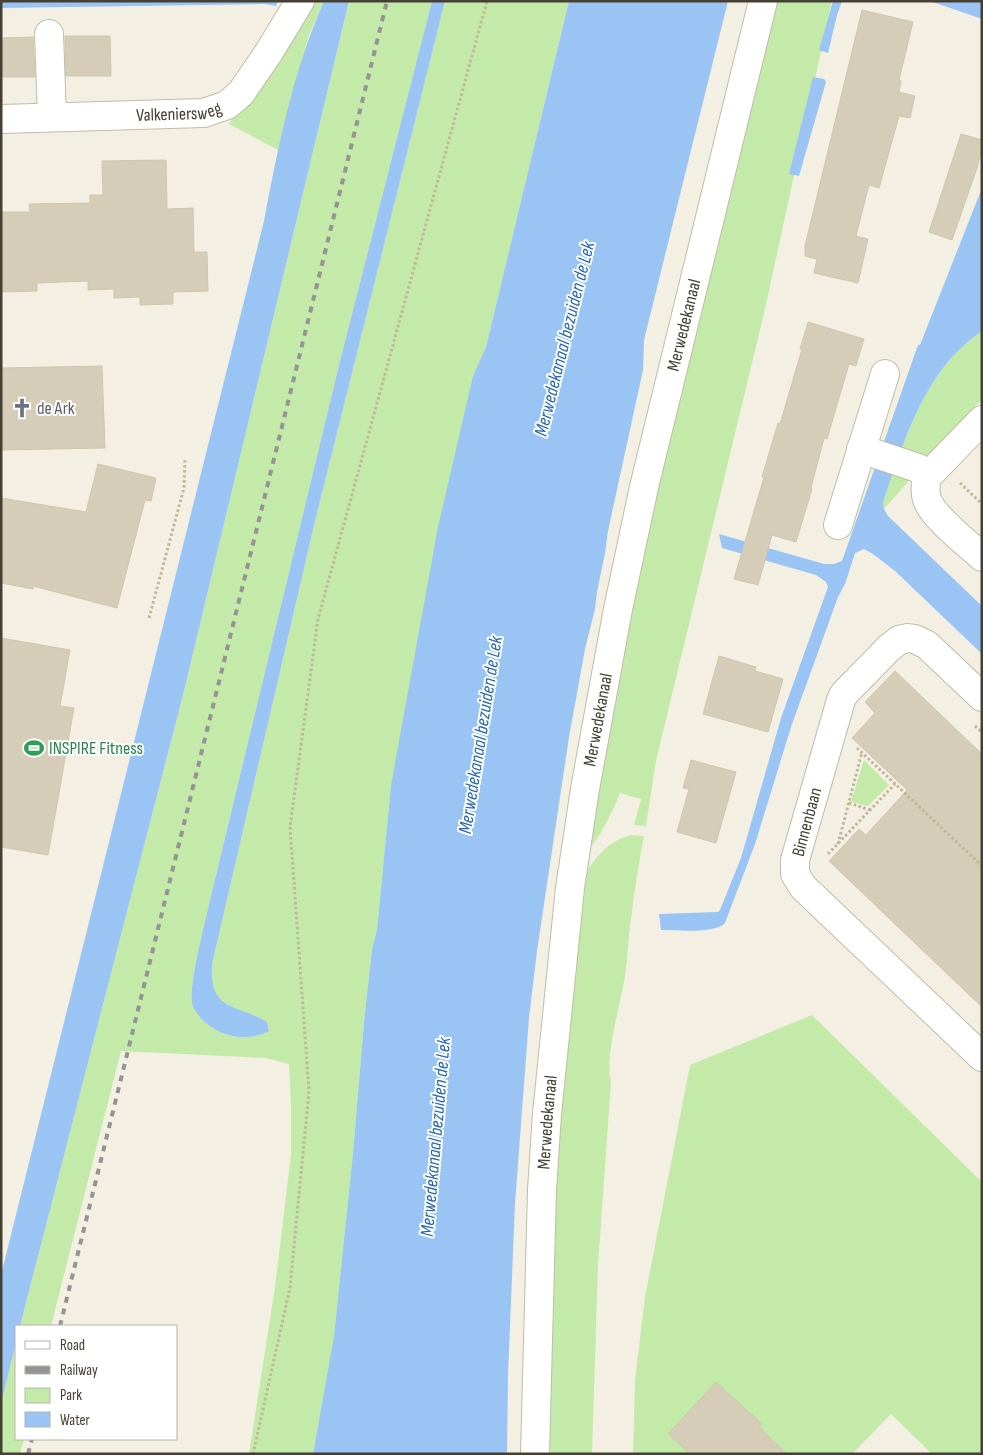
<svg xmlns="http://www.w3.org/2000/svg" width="983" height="1455" viewBox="0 0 983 1455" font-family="'Sofia Sans Condensed',sans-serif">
  <rect width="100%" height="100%" fill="#f3f0e3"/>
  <!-- green -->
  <path fill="#c4eaa9" d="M 90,1 L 324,1 L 309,35 L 278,150 L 229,124 L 307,2 Z
    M 349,1 L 432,1 L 339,365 L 210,900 C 206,919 186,993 193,1007 C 200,1020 211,1029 225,1034 C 238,1039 257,1038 269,1031 L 267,1022 C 236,1003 209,1012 212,964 L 315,521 L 445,1 L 569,1 L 486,347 L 473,376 L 391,785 L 377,930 L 372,949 L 364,1022 L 353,1153 L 334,1337 L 313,1454 L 249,1454 L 275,1287 L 291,1155 L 291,1107 L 289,1064 L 266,1058 L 121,1051 L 51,1326 L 20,1326 L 184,691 Z
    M 773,1 L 832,1 L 765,309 L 656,761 L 646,826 L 634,825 L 641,799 L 620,793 C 611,815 601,835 586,854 L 640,560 Z
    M 982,331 L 982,399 L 884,509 L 883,502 C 905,439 924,370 982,331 Z
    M 864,760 L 889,785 L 868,806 L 851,802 Z
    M 631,835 L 644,836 C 639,864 634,892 631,919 C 628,938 628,958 625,976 C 621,1003 604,1058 611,1082 L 598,1266 L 592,1454 L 540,1454 L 542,1311 L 583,879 C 593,859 608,841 631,835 Z
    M 812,1015 L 982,1182 L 982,1454 L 932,1454 L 891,1414 L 852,1454 L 633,1454 L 635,1380 L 645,1297 L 690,1065 Z
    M 16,1343 L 16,1439 L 24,1439 L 20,1454 L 1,1454 L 1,1404 Z"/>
  <!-- water -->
  <path fill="#9ac4f4" d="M 1,1 L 278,1 L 276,6 L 265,4 L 1,8 Z
    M 324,1 L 349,1 L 184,691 L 20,1326 L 16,1326 L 16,1343 L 1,1404 L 1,1275 L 264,221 C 278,147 293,71 324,1 Z
    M 432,1 L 445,1 L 315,521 L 212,964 C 209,1012 236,1003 267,1022 L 269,1031 C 257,1038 238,1039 225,1034 C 211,1029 200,1020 193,1007 C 186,993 206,919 210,900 L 339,365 Z
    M 569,1 L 728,1 L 644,340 L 643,370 L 608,531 L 605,553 L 597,592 L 595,609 L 585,649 L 569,737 L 537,951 L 529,1018 L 515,1204 L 508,1375 L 507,1454 L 313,1454 L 334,1336 L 353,1153 L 364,1022 L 372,949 L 377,930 L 391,785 L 438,527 L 473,376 L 486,347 Z
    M 833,1 L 842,1 L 837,15 L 828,53 L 819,50 Z
    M 930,1 L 980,1 L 982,2 L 982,19 Z
    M 813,77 L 824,79 L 826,82 L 799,176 L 789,174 Z
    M 982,188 L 982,331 C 924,370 905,439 883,502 L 884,509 L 888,516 L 982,606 L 982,654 L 895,571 L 873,554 L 864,549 L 855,553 L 845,584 L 838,597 L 792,724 L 755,844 L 725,923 C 715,934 675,930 661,930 L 659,914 L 718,912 L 720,910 L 741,858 L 781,718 L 828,587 L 826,582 L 816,575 L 722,548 L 719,534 L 824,564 L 834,564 L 842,561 L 918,345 L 920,345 Z"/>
  <!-- building -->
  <path fill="#d5cdb8" stroke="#d0c6ab" d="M 862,10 L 913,22 L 899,80 L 901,81 L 899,92 L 915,96 L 910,118 L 899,116 L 879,188 L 869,185 L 856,236 L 868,239 L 858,283 L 814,273 L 817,259 L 805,256 L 805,246 Z
    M 65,36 L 110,36 L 111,76 L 66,76 Z
    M 33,37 L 35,77 L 1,77 L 1,38 Z
    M 961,134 L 982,140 L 982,149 L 977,168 L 952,240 L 929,232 Z
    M 166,160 L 167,209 L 193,208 L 194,252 L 207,252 L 208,291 L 173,292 L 173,304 L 140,305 L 140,297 L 114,298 L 114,289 L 88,290 L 88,281 L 37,283 L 37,291 L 1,292 L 1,212 L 30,212 L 29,204 L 90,203 L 90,195 L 103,195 L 102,161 Z
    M 808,322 L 864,339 L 856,366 L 849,364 L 827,439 L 824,438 L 811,488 L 812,489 L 796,542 L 772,535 L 758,585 L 734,579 L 764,477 L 762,477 L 778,423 L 780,424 L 802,349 L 800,349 Z
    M 102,366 L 105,448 L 1,450 L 1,368 Z
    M 98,464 L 156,478 L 151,501 L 145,500 L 117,608 L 33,586 L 33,589 L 1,583 L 1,498 L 86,512 Z
    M 1,638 L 70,650 L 60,706 L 74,708 L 48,855 L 1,847 Z
    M 719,656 L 756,667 L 755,671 L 783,679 L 768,732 L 703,714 Z
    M 895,671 L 982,754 L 982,1007 L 829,861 L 859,829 L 866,835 L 907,790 L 852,738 L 875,713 L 865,702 Z
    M 691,760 L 736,772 L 716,843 L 677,832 L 689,789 L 683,788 Z
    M 716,1382 L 762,1424 L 759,1427 L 787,1454 L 690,1454 L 668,1434 Z"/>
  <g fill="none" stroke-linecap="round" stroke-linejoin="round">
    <defs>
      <g id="minor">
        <path d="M 49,34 L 52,117"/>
        <path id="s1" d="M 1,119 L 204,113 L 227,105 L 241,93 L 269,52 L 300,1"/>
        <path d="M 982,420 L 927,477 C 925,486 924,495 929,504 C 938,521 967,543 982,557"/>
        <path d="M 861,449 L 918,468 L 927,477"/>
        <path d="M 838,525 L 885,374"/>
        <path d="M 982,697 L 927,645 L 915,639 L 908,638 L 899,640 L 889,648 L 844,694 L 841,700 L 795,860 L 795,874 L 803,887 L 982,1057"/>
        <path id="s2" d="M 535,1454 L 542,1190 L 547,1114 L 570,888 L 585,789 L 618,609 L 644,487 L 763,1"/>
      </g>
    </defs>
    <!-- minor casing -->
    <use href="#minor" stroke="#c1bca8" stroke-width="30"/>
    <!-- path -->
    <path stroke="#c1b795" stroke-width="3" stroke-dasharray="2.5 2.5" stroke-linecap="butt" d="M 960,483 L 982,504
      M 149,618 L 184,488 L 185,460
      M 975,726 L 982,732
      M 857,748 L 982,866
      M 849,803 L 870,810
      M 838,844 L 862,752
      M 828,854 L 895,784
      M 253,1454 L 290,1288 L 309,1091 L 290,827 L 318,619 L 487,1"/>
    <!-- minor -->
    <use href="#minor" stroke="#fff" stroke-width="28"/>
    <!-- rail -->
    <path stroke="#949494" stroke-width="4" stroke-dasharray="6 6" stroke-linecap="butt" d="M 60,1326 L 387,1
      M 28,1454 L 32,1439"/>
  </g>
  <!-- icons -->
  <defs>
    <symbol id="church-bare" viewBox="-9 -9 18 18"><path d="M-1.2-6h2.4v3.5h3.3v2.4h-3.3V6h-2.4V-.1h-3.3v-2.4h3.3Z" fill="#6b7280" stroke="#fff" stroke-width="2.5" paint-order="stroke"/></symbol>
    <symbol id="stadium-bare" viewBox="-9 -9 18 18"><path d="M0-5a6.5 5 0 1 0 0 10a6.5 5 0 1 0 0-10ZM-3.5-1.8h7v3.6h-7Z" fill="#2e9e5b" stroke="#fff" stroke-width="2.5" paint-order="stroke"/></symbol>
  </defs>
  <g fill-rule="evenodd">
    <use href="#church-bare" x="8" y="394" width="28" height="28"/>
    <use href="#stadium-bare" x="20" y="734" width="28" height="28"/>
  </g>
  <g text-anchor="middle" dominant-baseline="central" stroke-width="4" stroke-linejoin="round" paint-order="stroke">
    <!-- street labels -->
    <g font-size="18" fill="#454033" stroke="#fff">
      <text stroke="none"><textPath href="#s1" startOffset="178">Valkeniersweg</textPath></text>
      <text stroke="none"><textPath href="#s2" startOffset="1142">Merwedekanaal</textPath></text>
      <text stroke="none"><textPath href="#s2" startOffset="738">Merwedekanaal</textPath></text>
      <text transform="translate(807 822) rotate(-75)">Binnenbaan</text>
      <text stroke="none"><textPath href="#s2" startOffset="332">Merwedekanaal</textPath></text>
    </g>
    <!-- worship labels -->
    <g font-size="18" fill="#5b616d" stroke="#fff" text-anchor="start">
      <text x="37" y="408">de Ark</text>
    </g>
    <!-- leisure labels -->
    <g font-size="18" fill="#27864d" stroke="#fff" text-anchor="start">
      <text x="49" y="748">INSPIRE Fitness</text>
    </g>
    <!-- water labels -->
    <g font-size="19" font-style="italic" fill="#2668b6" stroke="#fff">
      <text transform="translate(565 339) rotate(-76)">Merwedekanaal bezuiden de Lek</text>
      <text transform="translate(481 735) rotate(-81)">Merwedekanaal bezuiden de Lek</text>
      <text transform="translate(436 1137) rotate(-85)">Merwedekanaal bezuiden de Lek</text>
    </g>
  </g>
  <!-- border -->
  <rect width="983" height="1455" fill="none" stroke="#454033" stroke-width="5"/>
  <!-- legend -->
  <rect x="15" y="1325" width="162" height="115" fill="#ffffff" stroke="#b5b3ad"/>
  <rect x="25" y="1341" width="25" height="8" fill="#ffffff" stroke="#b5b3ad"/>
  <text x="60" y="1350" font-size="15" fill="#454033">Road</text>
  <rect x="25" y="1366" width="25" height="8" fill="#949494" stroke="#b5b3ad"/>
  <text x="60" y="1375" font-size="15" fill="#454033">Railway</text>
  <rect x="25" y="1388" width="25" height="15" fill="#c4eaa9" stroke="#b5b3ad"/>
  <text x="60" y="1400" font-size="15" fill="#454033">Park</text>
  <rect x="25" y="1412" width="25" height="15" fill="#9ac4f4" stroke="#b5b3ad"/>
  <text x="60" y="1425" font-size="15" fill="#454033">Water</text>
</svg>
